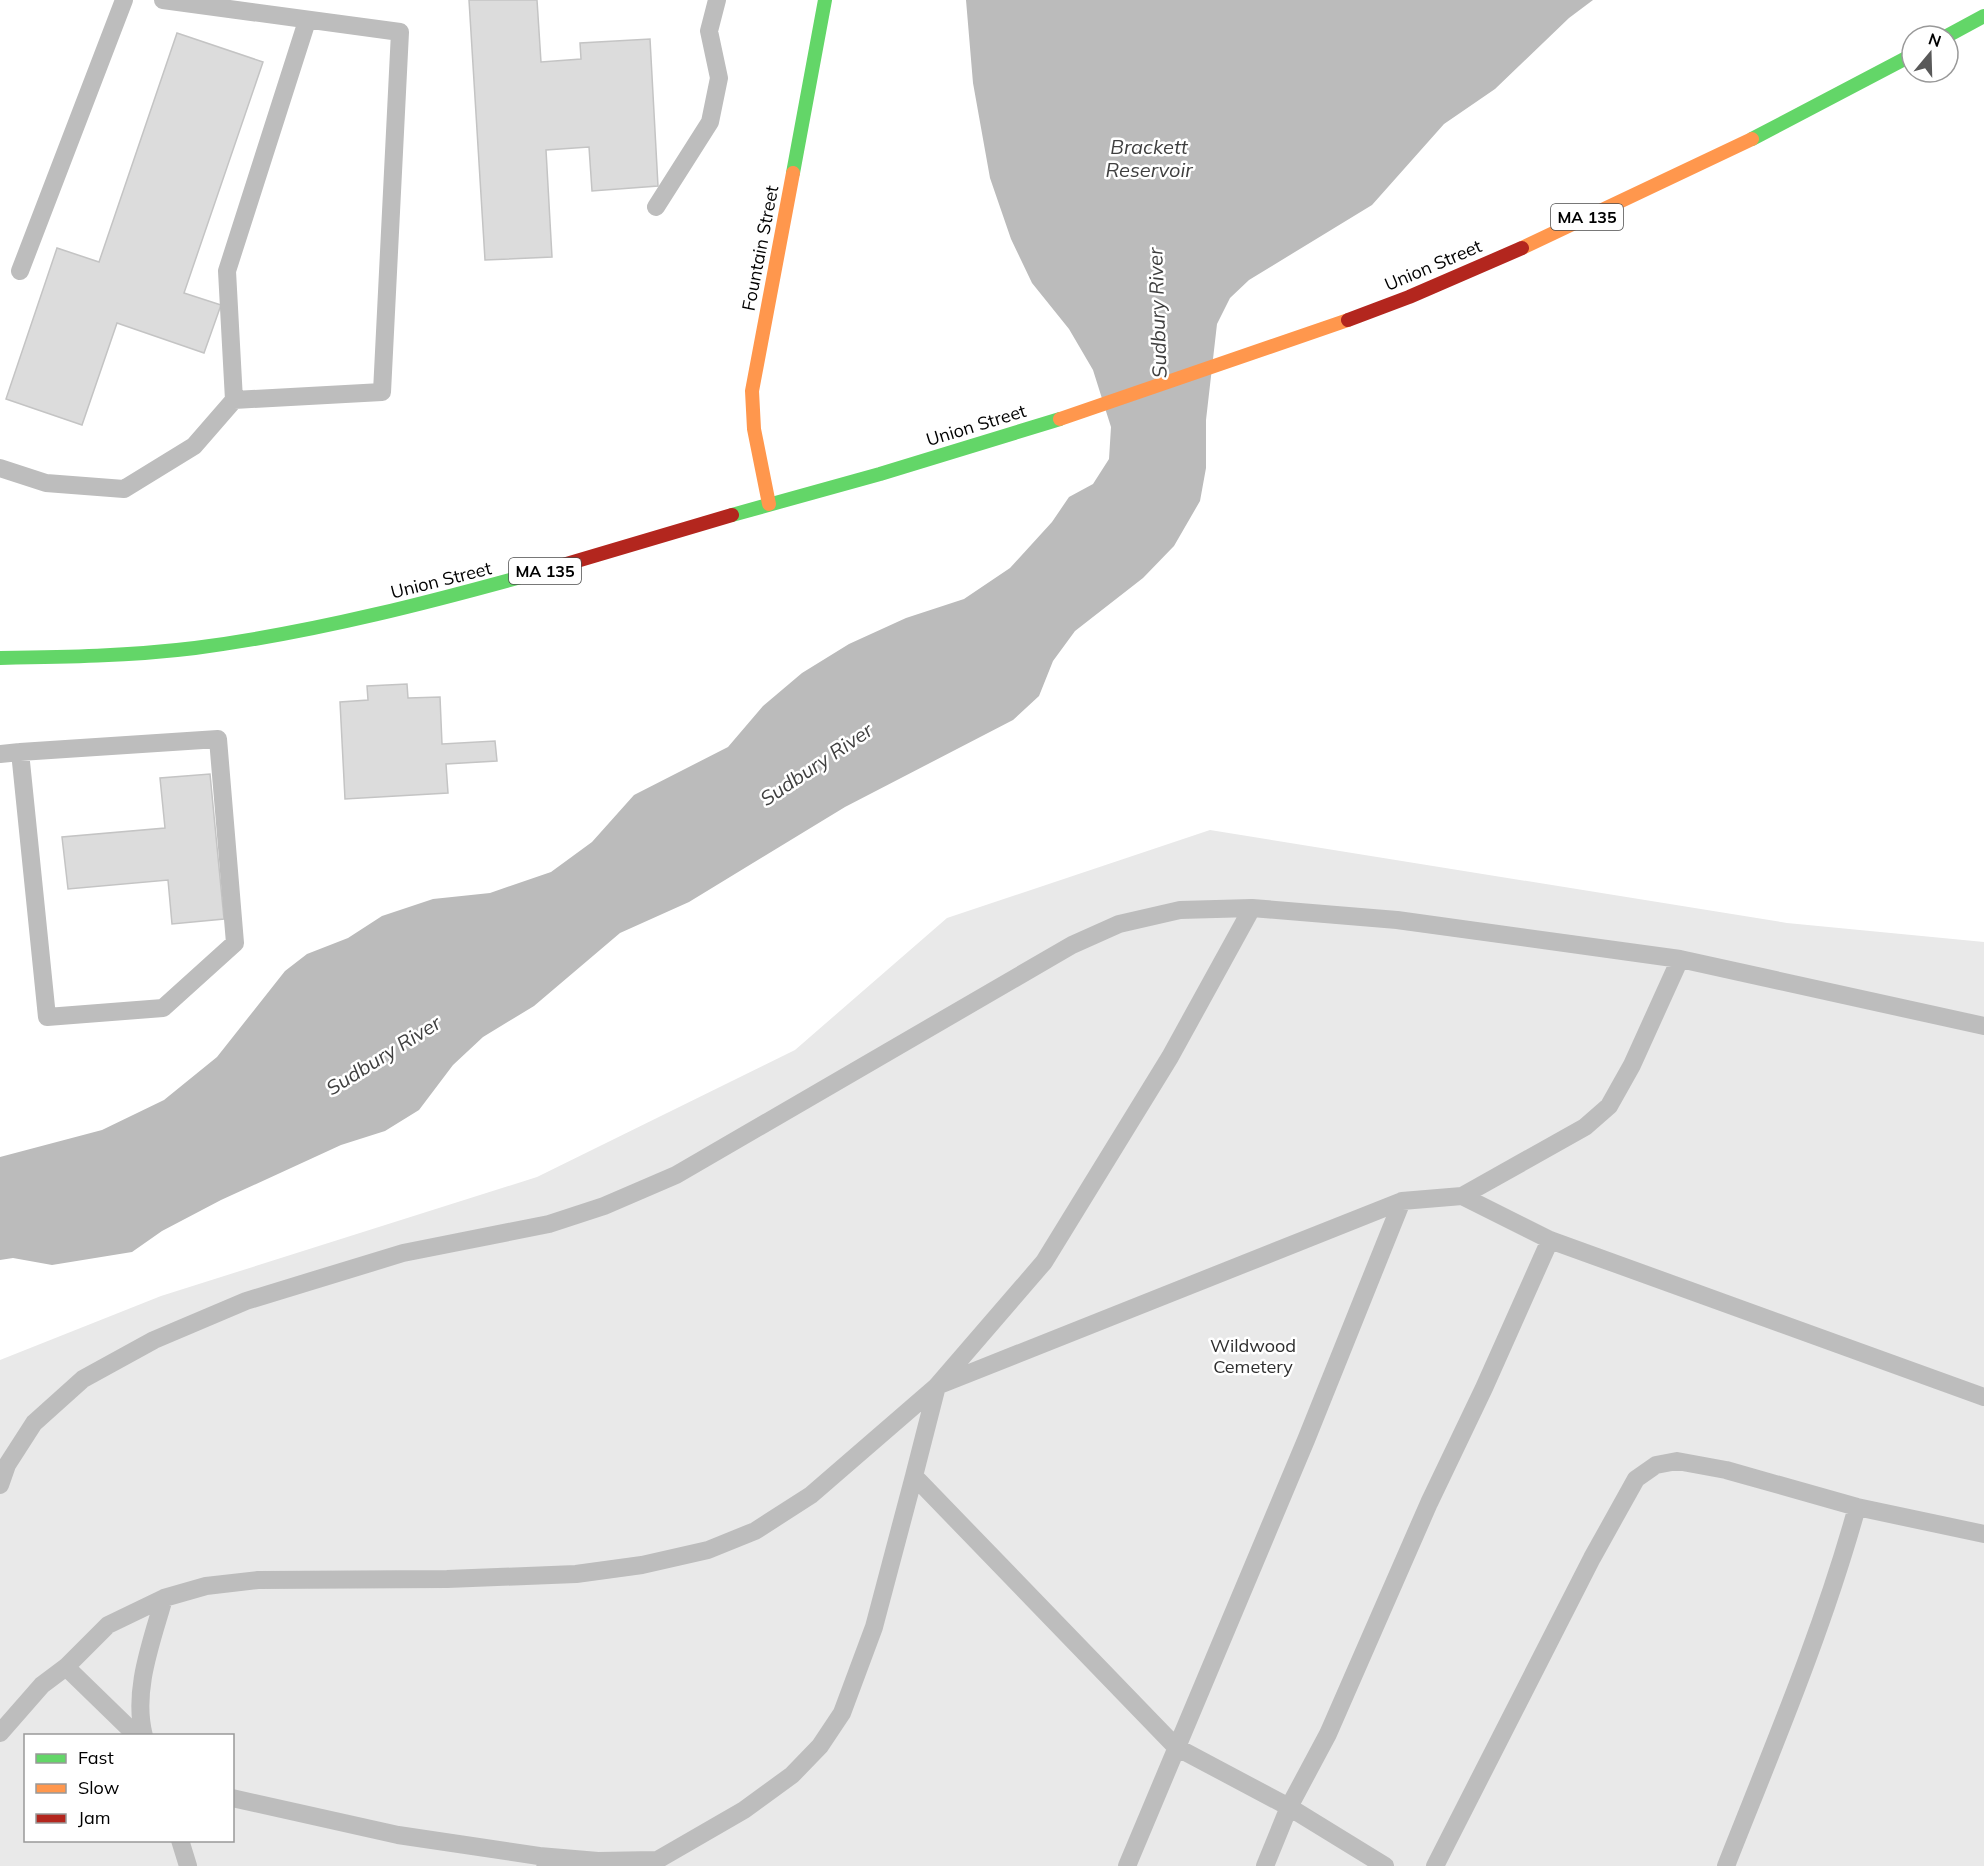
<svg xmlns="http://www.w3.org/2000/svg" width="1984" height="1866" viewBox="0 0 1984 1866" font-family="Mulish,sans-serif">
  <rect width="100%" height="100%" fill="#fff"/>
  <!-- green -->
  <path fill="#e9e9e9" fill-rule="evenodd" d="M 1210,830 L 1787,923 L 1984,942 L 1984,1866 L 0,1866 L 0,1360 L 161,1296 L 537,1177 L 795,1050 L 947,918 ZM 26,1736 L 232,1736 L 232,1840 L 26,1840 Z"/>
  <!-- water -->
  <path fill="#bbb" d="M 966,0 L 1593,0 L 1569,18 L 1495,89 L 1444,124 L 1372,205 L 1249,280 L 1230,298 L 1217,324 L 1206,420 L 1206,468 L 1200,501 L 1174,546 L 1143,578 L 1075,631 L 1053,661 L 1039,696 L 1013,720 L 845,807 L 689,902 L 620,933 L 534,1006 L 483,1037 L 453,1065 L 419,1110 L 385,1131 L 341,1145 L 221,1200 L 162,1231 L 132,1252 L 52,1265 L 13,1258 L 0,1260 L 0,1157 L 102,1130 L 164,1100 L 217,1057 L 285,971 L 307,954 L 348,938 L 382,916 L 433,899 L 490,893 L 551,872 L 592,842 L 634,795 L 728,747 L 763,706 L 802,673 L 849,644 L 906,618 L 964,599 L 1010,568 L 1052,522 L 1069,497 L 1093,484 L 1109,459 L 1111,427 L 1093,370 L 1069,329 L 1032,283 L 1011,239 L 990,178 L 973,83 Z"/>
  <!-- building -->
  <path fill="#dcdcdc" stroke="#c4c4c4" stroke-width="1.5" d="M 469,0 L 537,0 L 541,62 L 581,59 L 580,43 L 650,39 L 658,186 L 592,191 L 589,147 L 546,150 L 552,257 L 485,260 Z
    M 177,33 L 263,62 L 184,293 L 221,305 L 204,353 L 117,323 L 82,425 L 6,399 L 57,248 L 99,262 Z
    M 407,684 L 408,698 L 440,697 L 442,744 L 495,741 L 497,761 L 446,764 L 448,793 L 345,799 L 340,702 L 368,700 L 367,686 Z
    M 210,774 L 224,919 L 172,924 L 168,880 L 68,889 L 62,837 L 165,828 L 160,778 Z"/>
  <g fill="none" stroke-linecap="round" stroke-linejoin="round">
    <!-- lane -->
    <path stroke="#bdbdbd" stroke-width="18" d="M 163,0 L 400,32 L 382,392 L 234,400
      M 656,207 L 710,122 L 719,78 L 709,31 L 717,0
      M 20,271 L 124,0
      M 0,468 L 46,483 L 124,489 L 194,446 L 234,400 L 227,271 L 307,21
      M 0,754 L 20,752 L 218,739 L 235,943 L 163,1008 L 47,1017 L 20,752
      M 1252,908 L 1170,1057 L 1044,1262 L 937,1386 L 1402,1201
      M 1462,1196 L 1550,1240 L 1984,1397
      M 0,1485 L 7,1465 L 34,1423 L 83,1379 L 154,1340 L 246,1301 L 403,1253 L 549,1224 L 604,1206 L 676,1175 L 1072,945 L 1119,924 L 1180,910 L 1252,908 L 1397,920 L 1680,959 L 1984,1026
      M 66,1667 L 137,1736
      M 0,1733 L 42,1685 L 66,1667 L 108,1625 L 164,1598 L 206,1586 L 258,1580 L 447,1579 L 576,1574 L 642,1565 L 708,1550 L 755,1531 L 811,1495 L 937,1386 L 914,1476
      M 144,1736 C 132,1691 152,1641 164,1598
      M 232,1798 L 398,1835 L 539,1856
      M 180,1840 L 188,1866
      M 551,1866 L 539,1856 L 598,1861 L 656,1860
      M 647,1866 L 744,1810 L 792,1775 L 820,1746 L 842,1713 L 874,1627 L 914,1476 L 1176,1747 L 1289,1807 L 1385,1866
      M 1127,1866 L 1306,1440 L 1402,1201 L 1462,1196 L 1585,1127 L 1609,1106 L 1632,1065 L 1680,959
      M 1265,1866 L 1289,1807 L 1328,1734 L 1429,1503 L 1484,1388 L 1550,1240
      M 1435,1866 L 1592,1558 L 1636,1479 L 1656,1465 L 1677,1461 L 1726,1470 L 1857,1507 L 1984,1534
      M 1726,1866 C 1773,1747 1823,1630 1857,1507"/>
    <!-- fast -->
    <path stroke="#63d668" stroke-width="14" d="M 1947,36 L 1984,16
      M 1752,139 L 1912,55
      M 793,173 L 825,0
      M 732,515 L 880,474 L 1060,419
      M 0,658 C 65,657 130,656 195,648 C 317,632 435,601 553,568"/>
    <!-- slow -->
    <path stroke="#ff974d" stroke-width="14" d="M 1522,248 L 1752,139
      M 1060,419 L 1348,320
      M 769,504 L 754,429 L 752,391 L 793,173"/>
    <!-- jam -->
    <path stroke="#b3261e" stroke-width="14" d="M 1348,320 L 1409,297 L 1522,248
      M 553,568 L 732,515"/>
  </g>
  <g text-anchor="middle" dominant-baseline="central" stroke-width="5" stroke-linejoin="round" paint-order="stroke">
    <!-- shield labels -->
    <g fill="#fff" stroke="#4c4c4c" stroke-width="1.5">
      <rect x="1551" y="204" width="72" height="26" rx="4.5"/>
      <rect x="509" y="558" width="72" height="26" rx="4.5"/>
    </g>
    <g font-size="16" font-weight="bold" fill="#000">
      <text x="1587" y="217">MA 135</text>
      <text x="545" y="571">MA 135</text>
    </g>
    <!-- street labels -->
    <g font-size="18" fill="#000" stroke="#fff">
      <text transform="translate(760 248) rotate(-79)">Fountain Street</text>
      <text transform="translate(1433 265) rotate(-23)">Union Street</text>
      <text transform="translate(976 425) rotate(-17)">Union Street</text>
      <text transform="translate(441 580) rotate(-14)">Union Street</text>
    </g>
    <!-- park labels -->
    <g font-size="18" fill="#2e2e2e" stroke="#fff">
      <text x="1253" y="1345">Wildwood<tspan x="1253" dy="21">Cemetery</tspan></text>
    </g>
    <!-- water labels -->
    <g font-size="20" font-style="italic" fill="#3f3f3f" stroke="#fff">
      <text x="1149" y="146">Brackett<tspan x="1149" dy="23">Reservoir</tspan></text>
      <text transform="translate(1157 313) rotate(-92)">Sudbury River</text>
      <text transform="translate(816 764) rotate(-34)">Sudbury River</text>
      <text transform="translate(383 1055) rotate(-32)">Sudbury River</text>
    </g>
  </g>
  <!-- legend -->
  <rect x="24" y="1734" width="210" height="108" fill="#ffffff" stroke="#999999" stroke-width="1.5"/>
  <rect x="36" y="1754" width="30" height="9" fill="#63d668" stroke="#999999" stroke-width="1.5"/>
  <text x="78" y="1764" font-size="18" fill="#000000">Fast</text>
  <rect x="36" y="1784" width="30" height="9" fill="#ff974d" stroke="#999999" stroke-width="1.5"/>
  <text x="78" y="1794" font-size="18" fill="#000000">Slow</text>
  <rect x="36" y="1814" width="30" height="9" fill="#b3261e" stroke="#999999" stroke-width="1.5"/>
  <text x="78" y="1824" font-size="18" fill="#000000">Jam</text>
  <!-- north arrow -->
  <g transform="translate(1930 54) rotate(19)"><circle r="28" fill="#ffffff" stroke="#999999" stroke-width="1.5"/>
  <path d="M0-4.5L10 22L0 15L-10 22Z" fill="#595959"/>
  <text y="-9" font-size="16" font-weight="bold" text-anchor="middle" fill="#000000">N</text>
  </g>
</svg>
